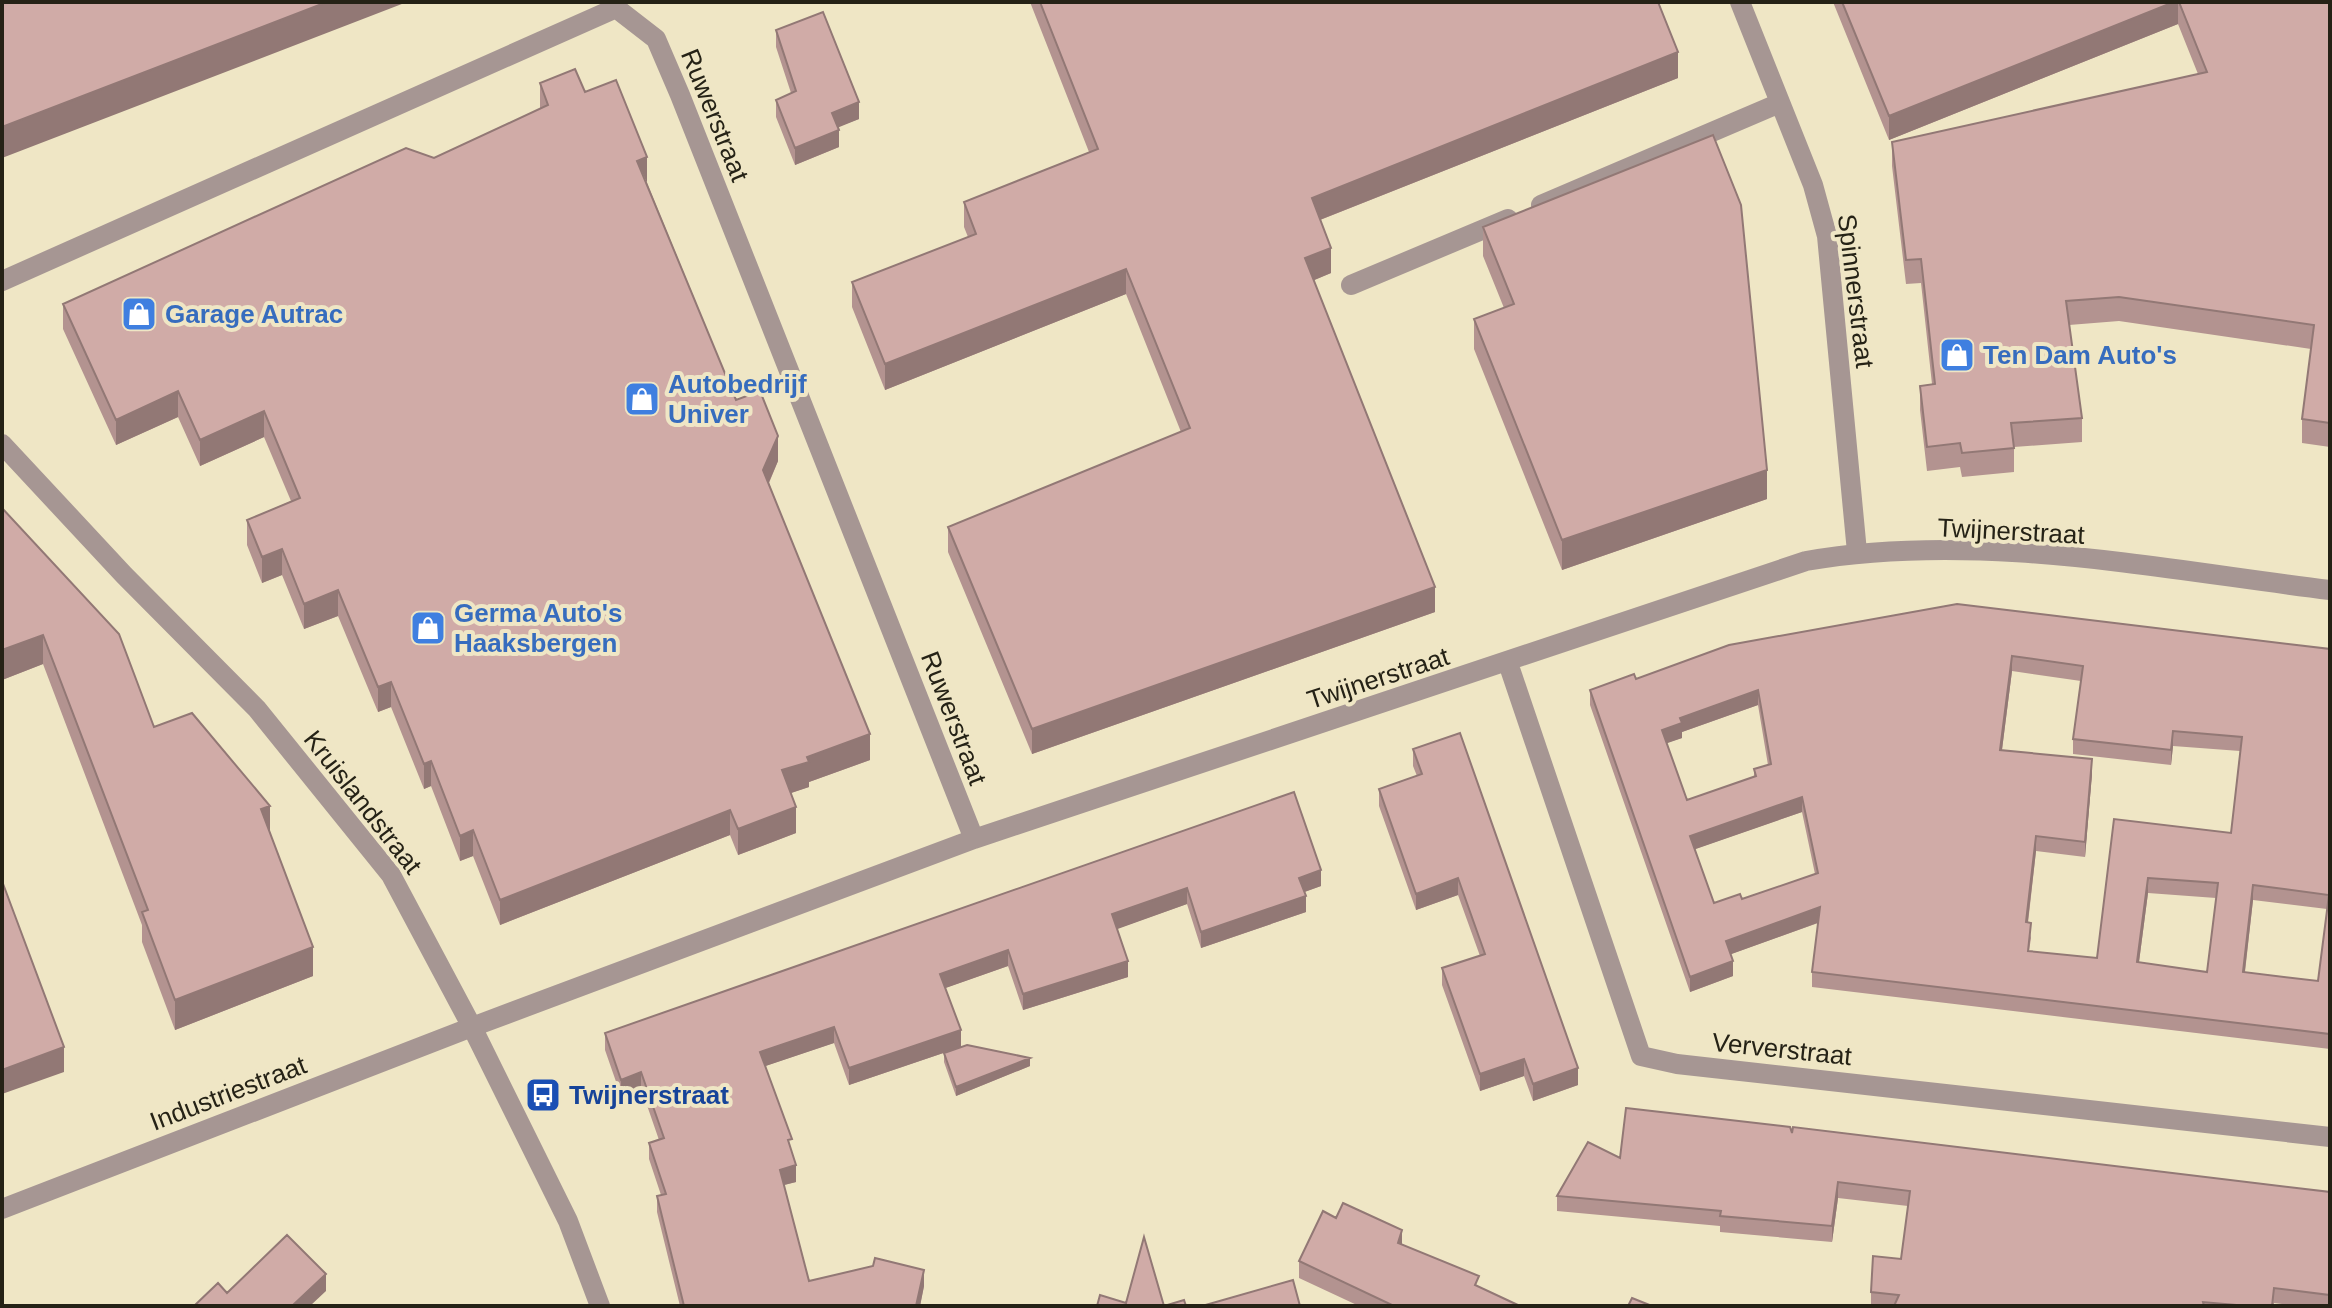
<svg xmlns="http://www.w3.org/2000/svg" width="2332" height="1308" viewBox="0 0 2332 1308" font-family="Helvetica,sans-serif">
  <rect width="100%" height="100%" fill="#efe6c5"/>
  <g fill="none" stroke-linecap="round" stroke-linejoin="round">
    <!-- minor -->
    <path stroke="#a69693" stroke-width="20" d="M 1740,2 L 1813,185 L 1827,236 L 1857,552
      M 1541,205 L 1780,103
      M 2,281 L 616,8 L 656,39 L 680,95 L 974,839
      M 1351,285 L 1508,219
      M 2,444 L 124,575 L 257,709 L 391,875 L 472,1027 L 568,1221 L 600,1306
      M 1508,663 L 1641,1056 L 1677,1064 L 2330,1137
      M 2,1209 L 472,1027 L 974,839 L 1806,561 C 1978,531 2158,569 2330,590"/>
  </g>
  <!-- wall -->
  <path fill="#b39390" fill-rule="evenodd" d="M 1030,2 L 1658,2 L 1678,78 L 1320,220 L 1331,273 L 1314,280 L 1435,612 L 1032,754 L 948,552 L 948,527 L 1181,432 L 1126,294 L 885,390 L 852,307 L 852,282 L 968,237 L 964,227 L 964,202 L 1089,152 Z
    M 1833,2 L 2330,2 L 2330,447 L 2302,443 L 2302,419 L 2311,349 L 2119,321 L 2069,325 L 2082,418 L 2082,442 L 2014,447 L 2014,472 L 1962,477 L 1960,467 L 1927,471 L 1920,410 L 1920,386 L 1932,384 L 1921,283 L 1906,284 L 1892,166 L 1892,142 L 2198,74 L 2178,24 L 1889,140 Z
    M 776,30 L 859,119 L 837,127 L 839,147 L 795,165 L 776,117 L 776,100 L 791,93 L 776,47 Z
    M 540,83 L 585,92 L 647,183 L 736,400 L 778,461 L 769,483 L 870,760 L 809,782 L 809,787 L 791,793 L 796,833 L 738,855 L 730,835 L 500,925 L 473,856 L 460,861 L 431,786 L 424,789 L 391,707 L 378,712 L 338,616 L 304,629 L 282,575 L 262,583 L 247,545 L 247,520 L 291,501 L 264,437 L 200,466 L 178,417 L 116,445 L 63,329 L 63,304 L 434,158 L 540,109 Z
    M 1483,227 L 1767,499 L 1562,570 L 1474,349 L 1474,319 L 1504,308 L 1483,256 Z
    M 2,508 L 154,727 L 270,832 L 313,976 L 175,1030 L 142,942 L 142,925 L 43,664 L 2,680 Z
    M 1729,645 L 2330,649 L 2330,1049 L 1812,987 L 1812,972 L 1818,923 L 1731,954 L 1733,976 L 1690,992 L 1590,705 L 1590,690 L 1636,679 ZM 2012,671 L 2081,681 L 2073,739 L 2073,754 L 2171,765 L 2173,746 L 2240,751 L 2231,833 L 2114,819 L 2097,958 L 2029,951 L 2031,938 L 2028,923 L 2036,851 L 2085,857 L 2092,774 L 2002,750 ZM 1758,705 L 1768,765 L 1754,769 L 1754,777 L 1687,800 L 1666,743 L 1682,738 L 1682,732 ZM 1802,812 L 1815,874 L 1742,899 L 1714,903 L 1695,849 ZM 2148,893 L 2216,898 L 2207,972 L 2139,962 ZM 2253,900 L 2327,909 L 2318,981 L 2245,972 Z
    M 1413,749 L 1578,1085 L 1533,1101 L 1524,1076 L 1480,1091 L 1442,985 L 1442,968 L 1480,956 L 1458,895 L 1416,910 L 1379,806 L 1379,789 L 1417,776 L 1413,766 Z
    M 1294,792 L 1321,886 L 1304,892 L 1306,912 L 1201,948 L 1187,904 L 1116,929 L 1128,977 L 1023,1010 L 1008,966 L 945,988 L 961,1047 L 849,1085 L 834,1043 L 765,1066 L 792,1152 L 796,1182 L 784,1185 L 809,1281 L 924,1286 L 920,1306 L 680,1306 L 657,1212 L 657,1196 L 661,1195 L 649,1159 L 649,1143 L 659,1140 L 641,1088 L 621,1096 L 605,1050 L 605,1033 Z
    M 944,1053 L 1030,1066 L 956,1096 L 944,1062 Z
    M 1792,1133 L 2330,1192 L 2330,1306 L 2297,1306 L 2274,1303 L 2274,1306 L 1871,1306 L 1871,1292 L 1901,1259 L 1908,1206 L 1838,1198 L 1832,1242 L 1720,1232 L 1720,1226 L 1557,1211 L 1557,1196 L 1620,1158 Z
    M 1336,1218 L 1402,1244 L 1479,1287 L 1520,1306 L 1359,1306 L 1299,1278 L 1299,1261 Z"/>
  <!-- shaded-wall -->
  <path fill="#927875" d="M 327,2 L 407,2 L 2,158 L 2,127 Z
    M 2174,2 L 2178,2 L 2178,24 L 1889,140 L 1889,116 Z
    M 1678,52 L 1678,78 L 1312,223 L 1312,198 Z
    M 859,102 L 859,119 L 832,130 L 832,113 Z
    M 839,130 L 839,147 L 795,165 L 795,148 Z
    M 647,157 L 647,183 L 637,161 Z
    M 1331,248 L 1331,273 L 1305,284 L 1305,258 Z
    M 1126,269 L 1126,294 L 885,390 L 885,364 Z
    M 178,391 L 178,417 L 116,445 L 116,420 Z
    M 264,411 L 264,437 L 200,466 L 200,440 Z
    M 778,436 L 778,461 L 763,496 L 763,470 Z
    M 1767,470 L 1767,499 L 1562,570 L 1562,540 Z
    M 282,549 L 282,575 L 262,583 L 262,557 Z
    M 1435,587 L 1435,612 L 1032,754 L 1032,729 Z
    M 338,590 L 338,616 L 304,629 L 304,604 Z
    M 43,635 L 43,664 L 2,680 L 2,650 Z
    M 2012,656 L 2012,671 L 2000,765 L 2000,750 Z
    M 391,682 L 391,707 L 378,712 L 378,687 Z
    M 1758,690 L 1758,705 L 1682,732 L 1682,738 L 1662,745 L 1662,730 L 1680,718 Z
    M 2173,731 L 2173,746 L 2171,765 L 2171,750 Z
    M 870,734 L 870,760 L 809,782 L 809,787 L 782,796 L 782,770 L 807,757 Z
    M 2092,759 L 2092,774 L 2085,857 L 2085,842 Z
    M 431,761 L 431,786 L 424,789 L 424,764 Z
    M 1802,797 L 1802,812 L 1690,851 L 1690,836 Z
    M 270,806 L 270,835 L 261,809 Z
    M 796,807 L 796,833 L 738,855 L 738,829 Z
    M 730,810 L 730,835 L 500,925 L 500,900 Z
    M 473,830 L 473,856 L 460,861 L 460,836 Z
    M 2036,836 L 2036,851 L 2026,937 L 2026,922 Z
    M 1321,870 L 1321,886 L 1299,894 L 1299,878 Z
    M 1458,878 L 1458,895 L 1416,910 L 1416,894 Z
    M 2148,878 L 2148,893 L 2137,977 L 2137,962 Z
    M 2253,885 L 2253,900 L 2243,987 L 2243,972 Z
    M 1187,888 L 1187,904 L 1112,931 L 1112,914 Z
    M 1306,896 L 1306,912 L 1201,948 L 1201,932 Z
    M 1820,907 L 1820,922 L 1726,956 L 1726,941 Z
    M 313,947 L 313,976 L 175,1030 L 175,1000 Z
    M 1008,950 L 1008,966 L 940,990 L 940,974 Z
    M 1128,961 L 1128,977 L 1023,1010 L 1023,994 Z
    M 1733,961 L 1733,976 L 1690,992 L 1690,977 Z
    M 834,1027 L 834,1043 L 760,1068 L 760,1052 Z
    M 961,1030 L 961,1047 L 849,1085 L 849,1068 Z
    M 64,1047 L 64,1072 L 2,1094 L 2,1070 Z
    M 1030,1058 L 1030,1066 L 956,1096 L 956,1087 Z
    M 1524,1059 L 1524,1076 L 1480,1091 L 1480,1074 Z
    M 1578,1068 L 1578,1085 L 1533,1101 L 1533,1084 Z
    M 641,1072 L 641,1088 L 621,1096 L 621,1080 Z
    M 796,1165 L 796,1182 L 780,1186 L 780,1170 Z
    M 1838,1182 L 1838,1198 L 1832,1242 L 1832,1226 Z
    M 1402,1230 L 1402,1247 L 1398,1243 Z
    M 924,1270 L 924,1286 L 920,1306 L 916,1306 Z
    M 326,1274 L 326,1291 L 310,1306 L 292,1306 Z"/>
  <!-- building -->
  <path fill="#d0aba7" stroke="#927875" stroke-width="2" fill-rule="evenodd" d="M 2,2 L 327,2 L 2,127 Z
    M 1040,2 L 1658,2 L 1678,52 L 1312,198 L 1331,248 L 1305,258 L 1435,587 L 1032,729 L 948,527 L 1190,428 L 1126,269 L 885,364 L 852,282 L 976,234 L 964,202 L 1098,149 Z
    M 1842,2 L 2174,2 L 1889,116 Z
    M 2179,2 L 2330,2 L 2330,423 L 2302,419 L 2314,325 L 2119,297 L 2066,301 L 2082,418 L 2011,423 L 2014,448 L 1962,453 L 1960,443 L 1927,447 L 1920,386 L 1935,384 L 1921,259 L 1906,260 L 1892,142 L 2207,72 Z
    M 823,12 L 859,102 L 832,113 L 839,130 L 795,148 L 776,100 L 796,91 L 776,30 Z
    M 575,69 L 585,92 L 616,80 L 647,157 L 637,161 L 736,400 L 760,391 L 778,436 L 763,470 L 870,734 L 807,757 L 809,762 L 782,770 L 796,807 L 738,829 L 730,810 L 500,900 L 473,830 L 460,836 L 431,761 L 424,764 L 391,682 L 378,687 L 338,590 L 304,604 L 282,549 L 262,557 L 247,520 L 300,498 L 264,411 L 200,440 L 178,391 L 116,420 L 63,304 L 406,148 L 434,158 L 548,105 L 540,83 Z
    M 1713,135 L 1741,205 L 1767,470 L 1562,540 L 1474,319 L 1514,304 L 1483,227 Z
    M 2,508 L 119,634 L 154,727 L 192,713 L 270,806 L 261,809 L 313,947 L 175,1000 L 142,912 L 148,910 L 43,635 L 2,650 Z
    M 1957,604 L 2330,649 L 2330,1034 L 1812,972 L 1820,907 L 1726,941 L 1733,961 L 1690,977 L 1590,690 L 1634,674 L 1636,679 L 1729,645 ZM 2012,656 L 2083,666 L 2073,739 L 2171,750 L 2173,731 L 2242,737 L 2231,833 L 2114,819 L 2097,958 L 2028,951 L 2031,923 L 2026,922 L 2036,836 L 2085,842 L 2092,759 L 2000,750 ZM 1758,690 L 1771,764 L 1754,769 L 1756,776 L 1687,800 L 1662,730 L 1682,723 L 1680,718 ZM 1802,797 L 1818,873 L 1742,899 L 1740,894 L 1714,903 L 1690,836 ZM 2148,878 L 2218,883 L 2207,972 L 2137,962 ZM 2253,885 L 2329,895 L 2318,981 L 2243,972 Z
    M 1460,733 L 1578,1068 L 1533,1084 L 1524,1059 L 1480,1074 L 1442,968 L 1485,954 L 1458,878 L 1416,894 L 1379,789 L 1422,774 L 1413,749 Z
    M 1294,792 L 1321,870 L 1299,878 L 1306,896 L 1201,932 L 1187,888 L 1112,914 L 1128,961 L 1023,994 L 1008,950 L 940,974 L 961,1030 L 849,1068 L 834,1027 L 760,1052 L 792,1139 L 788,1140 L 796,1165 L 780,1170 L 809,1281 L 873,1266 L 875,1258 L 924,1270 L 916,1306 L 684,1306 L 657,1196 L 666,1194 L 649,1143 L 664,1138 L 641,1072 L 621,1080 L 605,1033 Z
    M 2,881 L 64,1047 L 2,1070 Z
    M 967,1045 L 1030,1058 L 956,1087 L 944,1053 Z
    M 1626,1108 L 1790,1127 L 1792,1133 L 1793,1127 L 2330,1192 L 2330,1295 L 2274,1288 L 2272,1306 L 2248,1306 L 2203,1302 L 2204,1306 L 1894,1306 L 1899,1295 L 1871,1292 L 1873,1256 L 1901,1259 L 1910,1191 L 1838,1182 L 1832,1226 L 1720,1216 L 1721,1211 L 1557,1196 L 1588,1142 L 1620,1158 Z
    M 1343,1203 L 1402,1230 L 1398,1243 L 1479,1276 L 1475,1285 L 1520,1306 L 1394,1306 L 1299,1261 L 1323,1211 L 1336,1218 Z
    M 287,1235 L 326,1274 L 292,1306 L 194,1306 L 218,1283 L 227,1293 Z
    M 1144,1237 L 1164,1306 L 1184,1300 L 1186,1306 L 1097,1306 L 1100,1295 L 1126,1303 Z
    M 1293,1280 L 1300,1306 L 1202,1306 Z
    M 1632,1298 L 1652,1306 L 1628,1306 Z"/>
  <!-- icons -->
  <defs>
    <symbol id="shop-square" viewBox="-11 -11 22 22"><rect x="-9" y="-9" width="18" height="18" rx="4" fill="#3f7fe0" stroke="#efe6c5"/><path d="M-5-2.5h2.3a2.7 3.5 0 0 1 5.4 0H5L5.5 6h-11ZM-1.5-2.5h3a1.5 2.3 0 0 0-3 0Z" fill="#fff"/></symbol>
    <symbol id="bus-square" viewBox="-11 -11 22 22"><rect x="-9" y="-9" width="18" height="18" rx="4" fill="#1a4fb4" stroke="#efe6c5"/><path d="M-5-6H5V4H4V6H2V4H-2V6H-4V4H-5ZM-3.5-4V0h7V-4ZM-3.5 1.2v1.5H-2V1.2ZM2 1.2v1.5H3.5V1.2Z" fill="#fff"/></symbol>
  </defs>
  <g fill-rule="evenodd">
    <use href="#shop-square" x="119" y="294" width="40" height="40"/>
    <use href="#shop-square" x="1937" y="335" width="40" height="40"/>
    <use href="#shop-square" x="622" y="379" width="40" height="40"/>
    <use href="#shop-square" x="408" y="608" width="40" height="40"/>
    <use href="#bus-square" x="523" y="1075" width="40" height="40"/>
  </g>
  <g text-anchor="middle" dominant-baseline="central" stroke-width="8" stroke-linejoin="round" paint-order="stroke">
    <!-- street labels -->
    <g font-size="26" fill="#252216" stroke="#efe6c5">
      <text transform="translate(715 115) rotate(68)">Ruwerstraat</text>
      <text transform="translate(1856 291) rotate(83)">Spinnerstraat</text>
      <text transform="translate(2011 531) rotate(3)">Twijnerstraat</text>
      <text transform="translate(1378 678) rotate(-18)">Twijnerstraat</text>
      <text transform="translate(954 718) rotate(69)">Ruwerstraat</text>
      <text transform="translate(363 802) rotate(52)">Kruislandstraat</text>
      <text transform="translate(1782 1049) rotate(6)">Ververstraat</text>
      <text transform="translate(228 1093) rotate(-21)">Industriestraat</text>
    </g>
    <!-- shop labels -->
    <g font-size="26" font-weight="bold" fill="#366cbe" stroke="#efe6c5" text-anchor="start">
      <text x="165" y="314">Garage Autrac</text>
      <text x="1983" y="355">Ten Dam Auto's</text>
      <text x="668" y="384">Autobedrijf<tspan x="668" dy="30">Univer</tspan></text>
      <text x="454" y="613">Germa Auto's<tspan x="454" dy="30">Haaksbergen</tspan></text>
    </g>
    <!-- transit labels -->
    <g font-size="26" font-weight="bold" fill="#164399" stroke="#efe6c5" text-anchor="start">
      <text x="569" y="1095">Twijnerstraat</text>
    </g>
  </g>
  <!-- border -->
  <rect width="2332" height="1308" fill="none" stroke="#252216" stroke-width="8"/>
</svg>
